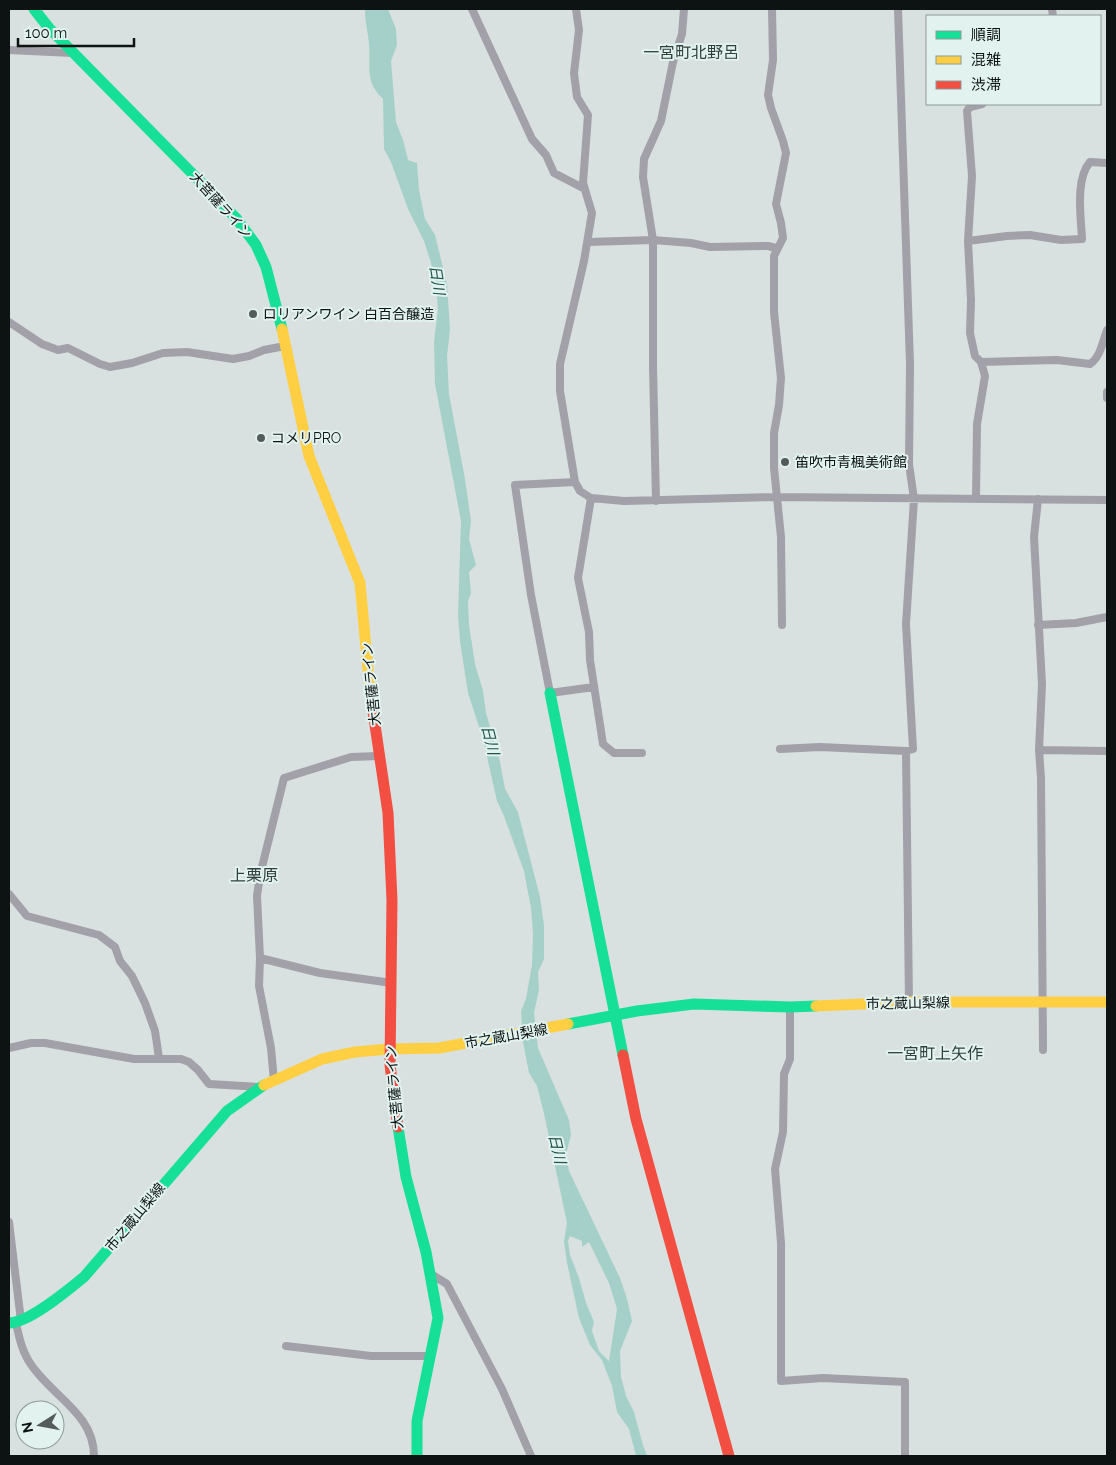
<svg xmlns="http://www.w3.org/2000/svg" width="1116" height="1465" viewBox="0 0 1116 1465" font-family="Raleway,'Noto Sans JP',sans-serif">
  <rect width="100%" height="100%" fill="#d8e1df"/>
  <!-- water -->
  <path fill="#a4d0c9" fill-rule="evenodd" d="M 365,9 L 388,9 L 396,29 L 397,45 L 391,61 L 396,122 L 403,140 L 408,160 L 417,163 L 419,190 L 425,219 L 435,235 L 447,284 L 450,329 L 447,356 L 449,394 L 465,479 L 471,521 L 469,539 L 476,565 L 469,572 L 471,593 L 468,601 L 469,625 L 475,664 L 483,691 L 486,713 L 500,762 L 505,789 L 518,812 L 540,897 L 544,925 L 544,959 L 538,972 L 539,990 L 534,1013 L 538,1048 L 569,1120 L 571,1135 L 566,1154 L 569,1171 L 620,1278 L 627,1299 L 632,1321 L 620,1351 L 621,1377 L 626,1396 L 634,1412 L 643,1445 L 647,1456 L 636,1456 L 629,1429 L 617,1412 L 612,1386 L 602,1360 L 590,1345 L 579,1318 L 567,1263 L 564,1241 L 567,1223 L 543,1109 L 537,1086 L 529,1073 L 523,1042 L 521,1011 L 526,999 L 532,965 L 533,933 L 531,908 L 524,871 L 504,816 L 497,801 L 483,739 L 468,693 L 460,641 L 458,616 L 461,521 L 435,384 L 434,342 L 438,309 L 436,286 L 431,263 L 424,241 L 408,209 L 391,162 L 384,149 L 383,99 C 364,81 371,67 369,44 C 368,32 365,22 365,9 ZM 570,1236 L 582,1241 L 582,1247 L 589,1242 L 609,1283 L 617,1309 L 609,1361 L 599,1351 L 592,1331 L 594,1322 L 586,1303 L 579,1278 L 570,1255 L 568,1241 Z"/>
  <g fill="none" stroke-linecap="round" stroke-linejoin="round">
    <!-- street -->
    <path stroke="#a2a0a9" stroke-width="8" d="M 472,9 L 532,139 L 546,155 L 554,173 L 583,188
      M 576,9 L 579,30 L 574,73 L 577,97 L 588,115 L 583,183 L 592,213 L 584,261 L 560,364 L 560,391 L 575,482 L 580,491 L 591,498 L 624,501 L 776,497 L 1107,500
      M 772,9 L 773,60 L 768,95 L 771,108 L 783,141 L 786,153 L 776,204 L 781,223 L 783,238 L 774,256 L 774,312 L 781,378 L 779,405 L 774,433 L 774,468 L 781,537 L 782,625
      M 1052,9 L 1053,16
      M 9,50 L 72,53
      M 968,241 L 1007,236 L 1030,235 L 1061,240 L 1082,239 C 1081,217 1075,179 1090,162 L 1107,163
      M 588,242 L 653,240 L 691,243 L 710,247 L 768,246 L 776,248
      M 9,322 L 42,344 L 58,350 L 68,348 L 100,364 L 110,367 L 132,363 L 163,353 L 187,352 L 233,359 L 249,356 L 264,350 L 285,346
      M 981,362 L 1057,360 L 1090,364 C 1100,358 1103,341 1107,330
      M 1107,392 L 1107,398
      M 575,482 L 515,485 L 531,595 L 550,693 L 594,687
      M 591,498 L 578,578 L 589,632 L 590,660 L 603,744 L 614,753 L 642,753
      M 976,498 L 977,424 L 985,376 L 981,362 L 975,356 L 970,333 L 971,300 L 968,241 L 972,176 L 967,111 L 970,107 L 982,104
      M 1038,499 L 1034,537 L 1042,684 L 1039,750 L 1041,778 L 1043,1050
      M 656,501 L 653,367 L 653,240 L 643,177 L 644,159 L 661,121 L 673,62 L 682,34 L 684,9
      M 1038,625 L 1076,623 L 1107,617
      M 780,749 L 820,747 L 906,751 L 913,749 L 906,624 L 914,499 L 909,464 L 910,364 L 898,9
      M 1039,750 L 1107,751
      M 906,751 L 909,1002
      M 9,894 L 27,916 L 99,935 L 115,947 L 120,961 L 132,976 L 145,1003 L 155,1031 L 159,1058
      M 260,958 L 320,973 L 392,983
      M 790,1007 L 790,1059 L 784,1074 L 783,1132 L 775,1169 L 781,1243 L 781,1381 L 823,1378 L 905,1382 L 905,1456
      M 9,1048 L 31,1043 L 45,1043 L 134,1059 L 181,1059 L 189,1062 L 198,1070 L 209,1084 L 259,1087
      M 274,1081 L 271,1048 L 259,986 L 260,958 L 257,896 L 260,875 L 284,778 L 351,757 L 379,756
      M 9,1222 L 21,1321
      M 431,1274 L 447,1284 L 502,1389 L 531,1456
      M 16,1323 C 19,1337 22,1351 30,1363 C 51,1396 94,1413 94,1456
      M 286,1346 L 371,1356 L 431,1356"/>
    <!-- fast -->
    <path stroke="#16e098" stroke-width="11" d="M 34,9 L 49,28 L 236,218 L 256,245 L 266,267 L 282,329
      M 550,693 L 623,1055
      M 568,1024 L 637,1011 L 694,1004 L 790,1007 L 816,1006
      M 398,1127 L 406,1177 L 426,1252 L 438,1318 L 417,1421 L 417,1456
      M 9,1323 C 29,1323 68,1290 84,1277 L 227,1111 L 264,1085"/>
    <!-- slow -->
    <path stroke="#ffcf43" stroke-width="11" d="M 282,329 L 309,456 L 360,583 L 370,691
      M 816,1006 L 909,1002 L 1107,1002
      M 264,1085 L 322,1059 L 355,1052 L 389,1049 L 439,1048 L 568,1024"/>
    <!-- jam -->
    <path stroke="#f24e42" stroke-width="11" d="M 370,691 L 388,813 L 392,900 L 390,1065 L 398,1127
      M 623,1055 L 636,1119 L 729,1456"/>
  </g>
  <!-- markers -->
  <g fill="#545b5a" stroke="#e1f2ef" stroke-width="2">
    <circle cx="253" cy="314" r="5"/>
    <circle cx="261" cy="438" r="5"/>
    <circle cx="785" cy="462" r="5"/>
  </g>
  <g text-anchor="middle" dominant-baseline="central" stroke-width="4" stroke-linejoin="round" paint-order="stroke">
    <!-- street labels -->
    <g font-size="14" fill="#0d1312" stroke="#e1f2ef">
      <text transform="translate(221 205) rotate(48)">大菩薩ライン</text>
      <text transform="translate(371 684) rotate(-96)">大菩薩ライン</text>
      <text transform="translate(908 1003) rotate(-1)">市之蔵山梨線</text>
      <text transform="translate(506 1036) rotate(-10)">市之蔵山梨線</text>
      <text transform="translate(394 1087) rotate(-95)">大菩薩ライン</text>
      <text transform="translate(135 1217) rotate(-50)">市之蔵山梨線</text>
    </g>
    <!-- poi labels -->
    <g font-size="14" fill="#0d1312" stroke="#e1f2ef" text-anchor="start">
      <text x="263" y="314">ロリアンワイン 白百合醸造</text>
      <text x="271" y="438">コメリPRO</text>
      <text x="795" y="462">笛吹市青楓美術館</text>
    </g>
    <!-- water labels -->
    <g font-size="15" font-style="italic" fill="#1f534c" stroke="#e1f2ef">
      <text transform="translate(437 280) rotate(81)">日川</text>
      <text transform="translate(490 740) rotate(76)">日川</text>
      <text transform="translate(557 1149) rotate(77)">日川</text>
    </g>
    <!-- quarter labels -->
    <g font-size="16" fill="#32403d" stroke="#e1f2ef">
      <text x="691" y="52">一宮町北野呂</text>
      <text x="254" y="875">上栗原</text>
      <text x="935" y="1053">一宮町上矢作</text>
    </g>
  </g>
  <!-- border -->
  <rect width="1116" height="1465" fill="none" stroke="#0d1312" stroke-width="20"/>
  <!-- legend -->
  <rect x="926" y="15" width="175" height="90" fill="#e1f2ef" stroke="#8c9997"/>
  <rect x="936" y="31" width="25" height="8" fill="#16e098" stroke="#8c9997"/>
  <text x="971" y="40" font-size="15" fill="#0d1312">順調</text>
  <rect x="936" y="56" width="25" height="8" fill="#ffcf43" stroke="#8c9997"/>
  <text x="971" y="65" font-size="15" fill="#0d1312">混雑</text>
  <rect x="936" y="81" width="25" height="8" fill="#f24e42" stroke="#8c9997"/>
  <text x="971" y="90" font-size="15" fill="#0d1312">渋滞</text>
  <!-- north arrow -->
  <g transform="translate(40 1425) rotate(259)"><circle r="24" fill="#e1f2ef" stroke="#8c9997"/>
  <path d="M0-4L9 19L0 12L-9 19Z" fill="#545b5a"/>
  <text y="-8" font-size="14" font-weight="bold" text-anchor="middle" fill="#0d1312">N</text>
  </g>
  <!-- scale -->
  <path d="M18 38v8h116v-8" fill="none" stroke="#0d1312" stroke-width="2.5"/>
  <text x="25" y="38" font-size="15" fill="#0d1312" stroke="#e1f2ef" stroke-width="4" paint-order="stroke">100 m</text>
</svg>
